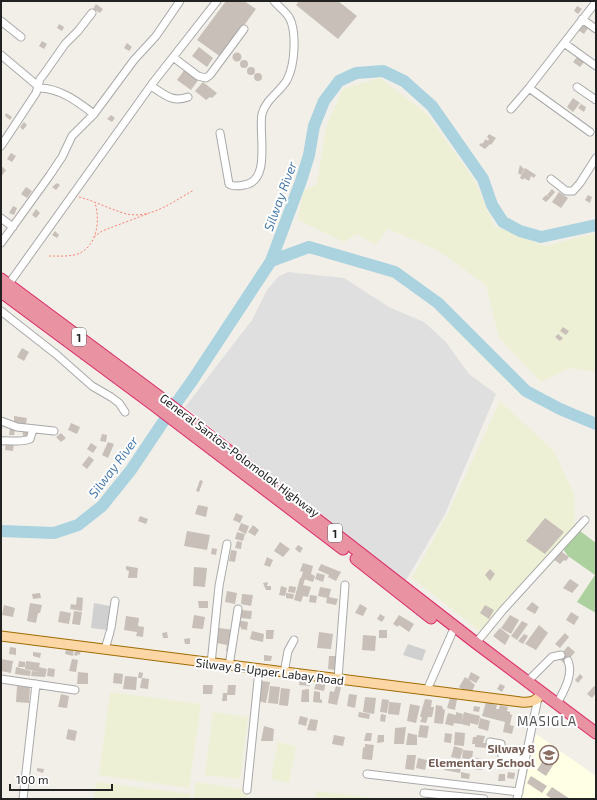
<svg xmlns="http://www.w3.org/2000/svg" width="597" height="800" viewBox="0 0 597 800" font-family="'Exo 2',sans-serif">
  <rect width="100%" height="100%" fill="#f2efe9"/>
  <!-- residential -->
  <path fill="#e0dfdf" d="M 288,272 L 344,278 L 389,307 L 424,322 L 445,341 L 469,374 L 496,394 L 445,514 L 405,582 L 185,407 L 252,320 L 267,290 L 278,277 Z"/>
  <!-- education -->
  <path fill="#ffffe5" d="M 536,734 L 596,776 L 596,799 L 522,799 Z"/>
  <!-- religious -->
  <path fill="#d0d0d0" d="M 94,603 L 110,606 L 107,630 L 91,628 Z
    M 408,644 L 426,650 L 422,661 L 403,655 Z"/>
  <!-- farmland -->
  <path fill="#eef0d5" d="M 380,78 L 427,114 L 475,181 L 494,226 L 545,246 L 596,233 L 596,372 L 570,368 L 541,382 L 499,338 L 486,285 L 437,250 L 388,229 L 376,245 L 357,234 L 344,242 L 298,220 L 303,191 L 317,184 L 326,127 L 343,89 Z
    M 500,401 L 554,451 L 574,494 L 575,525 L 481,632 L 412,578 L 447,515 Z
    M 110,692 L 201,704 L 189,788 L 99,775 Z
    M 213,712 L 248,717 L 240,779 L 205,775 Z
    M 278,742 L 296,746 L 289,783 L 271,779 Z
    M 96,782 L 191,794 L 190,799 L 94,799 Z
    M 196,782 L 248,790 L 247,799 L 193,799 Z
    M 316,791 L 384,799 L 315,799 Z"/>
  <!-- forest -->
  <path fill="#add19e" d="M 576,528 L 596,543 L 596,613 L 577,602 L 595,575 L 568,556 L 561,546 Z"/>
  <g fill="none" stroke-linecap="round" stroke-linejoin="round">
    <!-- river -->
    <path stroke="#aad3df" stroke-width="12" d="M 271,261 L 309,247 L 395,272 L 438,303 L 526,391 L 560,409 L 596,424
      M 1,531 L 54,533 L 78,525 L 102,506 L 131,470 L 165,419 L 194,378 L 271,261 L 301,181 L 309,155 L 314,126 L 324,101 L 339,81 L 356,73 L 383,71 L 404,81 L 432,106 L 483,179 L 492,205 L 503,222 L 520,231 L 541,237 L 596,225"/>
  </g>
  <!-- building -->
  <path fill="#c7bfb8" d="M 226,1 L 244,1 L 256,9 L 221,57 L 197,40 Z
    M 299,1 L 338,1 L 357,16 L 338,39 L 296,5 Z
    M 96,4 L 103,9 L 100,13 L 93,9 Z
    M 577,6 L 582,9 L 578,14 L 574,11 Z
    M 59,24 L 64,27 L 62,31 L 57,28 Z
    M 583,24 L 588,28 L 584,34 L 578,30 Z
    M 42,41 L 47,44 L 44,49 L 39,46 Z
    M 127,43 L 132,47 L 129,51 L 124,48 Z
    M 199,47 L 213,58 L 207,67 L 192,56 Z
    M232.5 57a4.5 4.5 0 1 1 9 0a4.5 4.5 0 1 1-9 0Z
    M 581,56 L 586,60 L 580,67 L 573,62 L 577,57 L 579,58 Z
    M240 64a4 4 0 1 1 8 0a4 4 0 1 1-8 0Z
    M247 71a4 4 0 1 1 8 0a4 4 0 1 1-8 0Z
    M 185,69 L 199,79 L 191,90 L 177,80 Z
    M254 77a4 4 0 1 1 8 0a4 4 0 1 1-8 0Z
    M 203,82 L 217,93 L 212,98 L 210,97 L 206,100 L 195,91 Z
    M 573,98 L 580,103 L 573,112 L 567,107 Z
    M 581,104 L 586,107 L 584,112 L 578,108 Z
    M 6,113 L 12,117 L 10,120 L 5,116 Z
    M 111,115 L 115,118 L 112,122 L 107,119 Z
    M 24,122 L 27,125 L 23,130 L 20,127 Z
    M 489,134 L 496,138 L 491,145 L 490,144 L 485,149 L 479,145 L 481,143 L 482,144 L 486,139 L 488,141 L 489,139 L 487,137 Z
    M 11,153 L 16,156 L 12,162 L 7,159 Z
    M 520,165 L 524,169 L 521,175 L 518,173 Z
    M 1,166 L 6,170 L 1,177 Z
    M 525,168 L 536,175 L 534,178 L 531,176 L 529,181 L 524,178 L 523,180 L 520,178 Z
    M 57,183 L 60,185 L 56,190 L 52,187 Z
    M 26,187 L 32,191 L 27,198 L 21,194 Z
    M 552,189 L 555,192 L 550,198 L 547,195 Z
    M 559,192 L 568,198 L 561,208 L 552,202 Z
    M 546,195 L 550,198 L 546,202 L 542,199 Z
    M 588,195 L 592,197 L 590,203 L 585,200 Z
    M 13,206 L 17,208 L 14,215 L 9,213 Z
    M 36,209 L 40,213 L 36,218 L 32,215 Z
    M 55,231 L 59,235 L 57,238 L 52,235 Z
    M 563,327 L 569,331 L 566,335 L 560,331 Z
    M 558,334 L 563,338 L 560,341 L 555,337 Z
    M 22,348 L 29,352 L 24,361 L 17,357 Z
    M 14,416 L 27,418 L 26,424 L 14,423 Z
    M 71,423 L 80,427 L 77,434 L 68,430 Z
    M 10,428 L 15,429 L 14,435 L 9,435 Z
    M 22,428 L 28,429 L 28,436 L 23,436 Z
    M 61,433 L 66,438 L 61,442 L 56,437 Z
    M 102,434 L 107,435 L 106,442 L 100,441 Z
    M 6,441 L 14,443 L 13,451 L 5,450 Z
    M 108,442 L 114,444 L 108,458 L 102,455 Z
    M 91,443 L 97,447 L 93,453 L 87,449 Z
    M 89,456 L 94,460 L 87,469 L 82,465 Z
    M 200,480 L 203,481 L 199,492 L 196,491 Z
    M 198,505 L 208,507 L 206,517 L 195,514 Z
    M 236,513 L 243,516 L 240,523 L 233,520 Z
    M 140,516 L 148,519 L 146,524 L 138,521 Z
    M 545,518 L 564,532 L 545,554 L 526,541 Z
    M 241,523 L 249,526 L 246,534 L 238,530 Z
    M 253,525 L 259,530 L 255,536 L 248,532 Z
    M 187,531 L 210,535 L 207,550 L 184,546 Z
    M 237,532 L 245,534 L 243,541 L 235,539 Z
    M 237,541 L 242,542 L 241,549 L 235,548 Z
    M 280,542 L 290,549 L 283,557 L 274,551 Z
    M 298,545 L 303,548 L 300,553 L 295,549 Z
    M 212,548 L 217,549 L 216,555 L 211,554 Z
    M 231,550 L 237,551 L 235,562 L 229,561 Z
    M 559,550 L 569,557 L 566,561 L 564,560 L 560,564 L 553,559 Z
    M 267,557 L 273,560 L 270,567 L 264,565 Z
    M 303,563 L 313,566 L 311,574 L 315,576 L 313,582 L 301,578 L 303,572 L 300,571 Z
    M 321,564 L 341,572 L 336,581 L 328,577 L 329,575 L 318,570 Z
    M 126,566 L 138,568 L 137,578 L 128,578 L 129,571 L 126,570 Z
    M 194,567 L 207,568 L 205,587 L 193,586 Z
    M 490,569 L 495,574 L 490,581 L 485,575 Z
    M 317,573 L 325,575 L 323,582 L 315,579 Z
    M 300,578 L 305,579 L 303,585 L 311,587 L 308,597 L 303,596 L 301,602 L 294,600 Z
    M 570,579 L 579,585 L 572,593 L 563,588 Z
    M 268,582 L 267,586 L 271,586 L 271,590 L 266,590 L 263,583 Z
    M 281,586 L 287,588 L 285,596 L 279,595 Z
    M 289,586 L 296,587 L 295,593 L 288,592 Z
    M 320,587 L 331,589 L 329,597 L 338,599 L 336,605 L 326,603 L 327,598 L 318,596 Z
    M 227,591 L 237,593 L 235,604 L 225,602 Z
    M 40,593 L 41,598 L 33,599 L 32,594 Z
    M 286,593 L 294,594 L 293,599 L 286,598 Z
    M 242,594 L 253,595 L 251,606 L 241,604 Z
    M 310,595 L 317,596 L 316,603 L 309,602 Z
    M 77,597 L 83,598 L 82,611 L 70,609 L 71,604 L 76,605 Z
    M 198,601 L 208,601 L 208,608 L 199,608 Z
    M 532,602 L 539,607 L 535,614 L 526,609 Z
    M 30,603 L 42,605 L 40,613 L 38,613 L 36,623 L 27,621 Z
    M 360,604 L 367,608 L 363,616 L 355,613 Z
    M 4,605 L 15,608 L 13,617 L 2,615 Z
    M 485,605 L 494,610 L 489,619 L 480,613 Z
    M 241,610 L 252,611 L 251,619 L 240,618 Z
    M 60,611 L 71,613 L 69,624 L 58,622 Z
    M 74,611 L 82,612 L 80,625 L 72,624 Z
    M 571,612 L 579,617 L 574,625 L 566,620 Z
    M 380,614 L 385,617 L 382,622 L 377,619 Z
    M 194,615 L 205,617 L 203,629 L 192,628 Z
    M 399,615 L 414,624 L 409,632 L 399,625 L 398,627 L 393,624 Z
    M 510,615 L 519,620 L 511,634 L 501,628 Z
    M 126,616 L 139,618 L 138,626 L 144,627 L 143,637 L 136,636 L 137,632 L 124,630 Z
    M 237,620 L 248,622 L 247,630 L 241,629 L 241,627 L 235,626 Z
    M 522,621 L 528,624 L 517,640 L 511,636 Z
    M 539,625 L 548,633 L 536,650 L 525,644 Z
    M 219,628 L 234,630 L 230,651 L 226,651 L 227,645 L 217,643 Z
    M 500,628 L 510,636 L 505,645 L 493,636 Z
    M 266,630 L 274,630 L 273,639 L 266,639 Z
    M 379,630 L 387,630 L 387,638 L 379,638 Z
    M 252,631 L 264,634 L 263,642 L 250,639 Z
    M 167,632 L 168,638 L 163,638 L 162,633 Z
    M 319,632 L 333,634 L 331,649 L 317,648 Z
    M 565,633 L 569,637 L 560,648 L 555,644 Z
    M 524,634 L 528,636 L 523,644 L 518,641 Z
    M 363,635 L 376,636 L 375,651 L 362,650 Z
    M 190,638 L 190,644 L 185,644 L 184,639 Z
    M 67,646 L 74,648 L 73,656 L 65,654 Z
    M 568,646 L 575,652 L 565,664 L 558,658 Z
    M 10,647 L 16,648 L 16,655 L 9,654 Z
    M 76,647 L 81,649 L 80,655 L 78,654 L 77,656 L 74,655 Z
    M 33,652 L 41,653 L 40,658 L 33,656 Z
    M 264,655 L 272,656 L 271,661 L 264,661 Z
    M 329,656 L 336,656 L 335,670 L 328,669 Z
    M 1,659 L 13,661 L 11,673 L 1,671 Z
    M 72,659 L 78,660 L 76,672 L 69,671 Z
    M 19,661 L 25,662 L 25,667 L 18,667 Z
    M 26,661 L 40,663 L 39,667 L 47,669 L 45,677 L 31,676 L 32,671 L 40,672 L 25,669 Z
    M 16,667 L 31,671 L 30,676 L 15,674 Z
    M 48,668 L 55,669 L 54,677 L 47,676 Z
    M 78,672 L 88,673 L 88,684 L 77,684 Z
    M 139,672 L 143,673 L 142,678 L 149,679 L 148,689 L 140,688 L 142,678 L 138,678 Z
    M 471,672 L 480,677 L 476,683 L 468,679 L 475,685 L 472,691 L 464,691 L 459,687 L 465,677 L 468,679 Z
    M 114,673 L 123,674 L 122,684 L 113,683 Z
    M 580,674 L 583,677 L 578,683 L 575,680 Z
    M 125,676 L 137,677 L 136,690 L 123,689 Z
    M 300,678 L 311,679 L 310,686 L 299,685 Z
    M 262,681 L 270,682 L 266,703 L 258,701 Z
    M 317,681 L 326,682 L 324,691 L 314,689 Z
    M 500,684 L 505,686 L 502,692 L 497,689 Z
    M 203,685 L 213,685 L 212,694 L 203,694 Z
    M 228,685 L 236,685 L 235,695 L 227,695 Z
    M 17,686 L 30,687 L 29,703 L 16,702 Z
    M 270,686 L 280,687 L 278,704 L 268,703 Z
    M 336,686 L 341,687 L 337,705 L 328,703 L 330,691 L 334,692 Z
    M 594,686 L 596,687 L 596,693 L 592,698 L 587,694 Z
    M 281,688 L 290,689 L 288,706 L 279,705 Z
    M 309,689 L 309,702 L 301,702 L 302,690 Z
    M 314,691 L 320,692 L 320,699 L 322,700 L 322,703 L 313,702 Z
    M 223,693 L 227,693 L 227,701 L 222,701 Z
    M 61,694 L 69,696 L 67,708 L 58,707 Z
    M 349,694 L 357,695 L 355,708 L 347,706 Z
    M 365,697 L 376,698 L 374,714 L 363,712 Z
    M 450,698 L 457,699 L 455,710 L 447,708 Z
    M 382,699 L 389,700 L 387,713 L 380,712 Z
    M 425,699 L 432,700 L 431,707 L 434,707 L 432,717 L 428,717 L 426,723 L 420,722 L 422,718 L 420,716 Z
    M 389,702 L 401,703 L 399,715 L 388,714 Z
    M 486,702 L 497,705 L 496,709 L 499,709 L 500,705 L 508,707 L 507,711 L 510,712 L 510,714 L 512,715 L 510,725 L 514,726 L 512,734 L 503,732 L 505,722 L 482,716 Z
    M 410,704 L 420,706 L 416,723 L 407,721 Z
    M 436,705 L 442,706 L 443,709 L 445,710 L 443,724 L 434,723 Z
    M 474,706 L 480,707 L 479,712 L 473,711 Z
    M 359,712 L 370,714 L 369,719 L 358,717 Z
    M 456,712 L 463,714 L 461,724 L 454,723 L 453,726 L 445,724 L 448,713 L 456,715 Z
    M 464,712 L 480,716 L 478,725 L 470,723 L 470,726 L 461,724 Z
    M 381,714 L 386,715 L 385,722 L 380,721 Z
    M 300,716 L 308,718 L 306,726 L 298,724 Z
    M 480,718 L 490,721 L 488,731 L 478,728 Z
    M 310,719 L 318,720 L 316,731 L 307,730 Z
    M 420,725 L 429,726 L 427,738 L 418,737 Z
    M 264,726 L 274,729 L 273,741 L 261,741 Z
    M 406,727 L 404,744 L 394,744 L 395,728 Z
    M 68,729 L 77,731 L 75,741 L 66,739 Z
    M 455,732 L 465,733 L 464,746 L 454,745 Z
    M 366,733 L 372,733 L 371,741 L 364,741 Z
    M 408,733 L 417,735 L 417,745 L 406,745 Z
    M 445,733 L 452,734 L 451,743 L 444,742 Z
    M 334,735 L 345,737 L 343,746 L 332,744 Z
    M 378,735 L 384,735 L 384,742 L 377,743 Z
    M 477,735 L 485,736 L 483,743 L 488,743 L 487,748 L 475,747 L 475,744 L 472,744 L 473,737 L 476,737 Z
    M 365,744 L 374,745 L 372,760 L 362,759 L 363,747 L 365,748 Z
    M 504,745 L 513,746 L 512,753 L 503,752 Z
    M 517,745 L 522,746 L 521,751 L 516,750 Z
    M 454,746 L 463,749 L 460,759 L 451,757 Z
    M 463,750 L 473,751 L 472,760 L 462,758 Z
    M 548,753 L 557,759 L 546,776 L 537,770 Z
    M 407,755 L 416,755 L 414,770 L 405,769 Z
    M 418,758 L 427,760 L 425,770 L 416,768 Z
    M 474,758 L 483,759 L 482,770 L 473,769 Z
    M 445,760 L 462,762 L 460,773 L 444,770 Z
    M 37,768 L 44,769 L 43,773 L 37,771 Z
    M 461,772 L 470,774 L 469,779 L 461,778 Z
    M 508,772 L 515,773 L 514,779 L 507,778 Z
    M 499,774 L 505,774 L 505,781 L 498,781 Z
    M 531,776 L 547,786 L 542,793 L 527,783 Z
    M 552,787 L 570,799 L 552,799 L 546,795 Z"/>
  <g fill="none" stroke-linecap="round" stroke-linejoin="round">
    <defs>
      <path id="minor" d="M 582,19 L 596,29
        M 1,21 L 21,37
        M 564,43 L 596,66
        M 1,55 L 38,86
        M 173,57 L 198,76 L 206,78 L 210,75 L 244,29
        M 151,86 C 164,94 172,103 188,97
        M 577,87 L 596,100
        M 39,88 C 60,88 78,102 94,114
        M 529,88 L 590,132
        M 511,109 L 529,88 L 596,2
        M 220,133 L 229,184 C 233,187 239,186 244,185 C 272,181 258,133 262,114 C 266,99 280,92 287,80 C 295,65 297,31 289,17 C 285,11 278,6 274,1
        M 1,146 L 36,93 L 40,79 L 44,74 L 65,44 L 78,31 L 92,13
        M 551,179 L 566,191 L 573,191 L 580,183 L 596,158
        M 1,218 L 13,227
        M 1,243 L 50,175 L 62,157 L 72,136 L 94,114 L 134,60 L 156,36 L 180,1
        M 8,285 L 152,84 L 217,1
        M 1,311 L 57,355 L 92,386 L 111,397 L 119,403 L 125,412
        M 1,421 L 17,427 L 54,431
        M 1,441 C 11,440 21,443 30,439 L 33,429
        M 111,628 L 115,601
        M 476,643 L 503,610 L 585,520
        M 105,649 L 110,632
        M 211,664 L 219,586 L 227,544
        M 229,666 L 238,609
        M 284,673 L 288,651 L 294,640
        M 1,679 L 75,690
        M 338,679 L 345,585
        M 527,682 L 552,657 L 561,655
        M 427,690 L 452,633
        M 557,704 C 563,692 574,675 568,661
        M 490,742 L 501,744 L 502,756 L 525,760
        M 367,774 L 519,792
        M 247,790 L 259,670
        M 424,793 L 484,799
        M 23,799 L 36,684
        M 517,799 L 538,698"/>
      <path id="major" d="M 1,636 L 521,702 C 531,703 537,701 542,693"/>
      <path id="highway" d="M 1,279 L 157,395 L 476,643 L 596,733
        M 1,292 L 151,403 L 343,549
        M 356,559 L 431,618"/>
    </defs>
    <!-- minor casing -->
    <use href="#minor" stroke="#a9a9a9" stroke-width="9"/>
    <!-- major casing -->
    <use href="#major" stroke="#a06b00" stroke-width="11"/>
    <!-- highway casing -->
    <use href="#highway" stroke="#dc2a67" stroke-width="13"/>
    <!-- path -->
    <path stroke="#fa8072" stroke-width="1" stroke-dasharray="2 2" stroke-linecap="butt" d="M 79,197 C 94,201 108,208 123,213 C 149,221 172,202 194,190
      M 94,237 L 102,231 L 147,214
      M 49,256 C 59,256 72,257 80,253 C 98,244 100,219 95,203"/>
    <!-- minor -->
    <use href="#minor" stroke="#fff" stroke-width="7"/>
    <!-- major -->
    <use href="#major" stroke="#fcd6a4" stroke-width="9"/>
    <!-- highway -->
    <use href="#highway" stroke="#e892a2" stroke-width="11"/>
  </g>
  <!-- icons -->
  <defs>
    <symbol id="school-ring" viewBox="-11 -11 22 22"><circle r="9.5" fill="#fff" stroke="#8d6e63" stroke-width="1.5"/><path d="M0-5L7-2L0 1L-7-2ZM-4 1L0 2.5L4 1V4Q0 6-4 4Z" fill="#8d6e63"/></symbol>
  </defs>
  <g fill-rule="evenodd">
    <use href="#school-ring" x="538" y="744" width="22" height="22"/>
  </g>
  <g text-anchor="middle" dominant-baseline="central" stroke-width="4" stroke-linejoin="round" paint-order="stroke">
    <!-- shield labels -->
    <g fill="#fff" stroke="#646464" stroke-width="1">
      <rect x="72" y="328" width="14" height="18" rx="3"/>
      <rect x="328" y="524" width="14" height="18" rx="3"/>
    </g>
    <g font-size="11" font-weight="bold" fill="#222">
      <text x="79" y="337">1</text>
      <text x="335" y="533">1</text>
    </g>
    <!-- street labels -->
    <g font-size="12" fill="#222" stroke="#fff">
      <text transform="translate(240 455) rotate(37)">General Santos-Polomolok Highway</text>
      <text transform="translate(270 671) rotate(7)">Silway 8-Upper Labay Road</text>
    </g>
    <!-- education labels -->
    <g font-size="12" font-weight="bold" fill="#785e54" stroke="#fff" text-anchor="end">
      <text x="535" y="748">Silway 8<tspan x="535" dy="14">Elementary School</tspan></text>
    </g>
    <!-- water labels -->
    <g font-size="13" font-style="italic" fill="#4a7aab" stroke="#fff">
      <text transform="translate(280 196) rotate(-70)">Silway River</text>
      <text transform="translate(113 467) rotate(-53)">Silway River</text>
    </g>
    <!-- neighbourhood labels -->
    <g font-size="13" letter-spacing="1" fill="#555" stroke="#fff">
      <text x="547" y="721">MASIGLA</text>
    </g>
  </g>
  <!-- border -->
  <rect width="597" height="800" fill="none" stroke="#222222" stroke-width="4"/>
  <!-- scale -->
  <path d="M10 784v6h102v-6" fill="none" stroke="#222222" stroke-width="2"/>
  <text x="16" y="784" font-size="12" fill="#222222" stroke="#ffffff" stroke-width="3" paint-order="stroke">100 m</text>
</svg>
